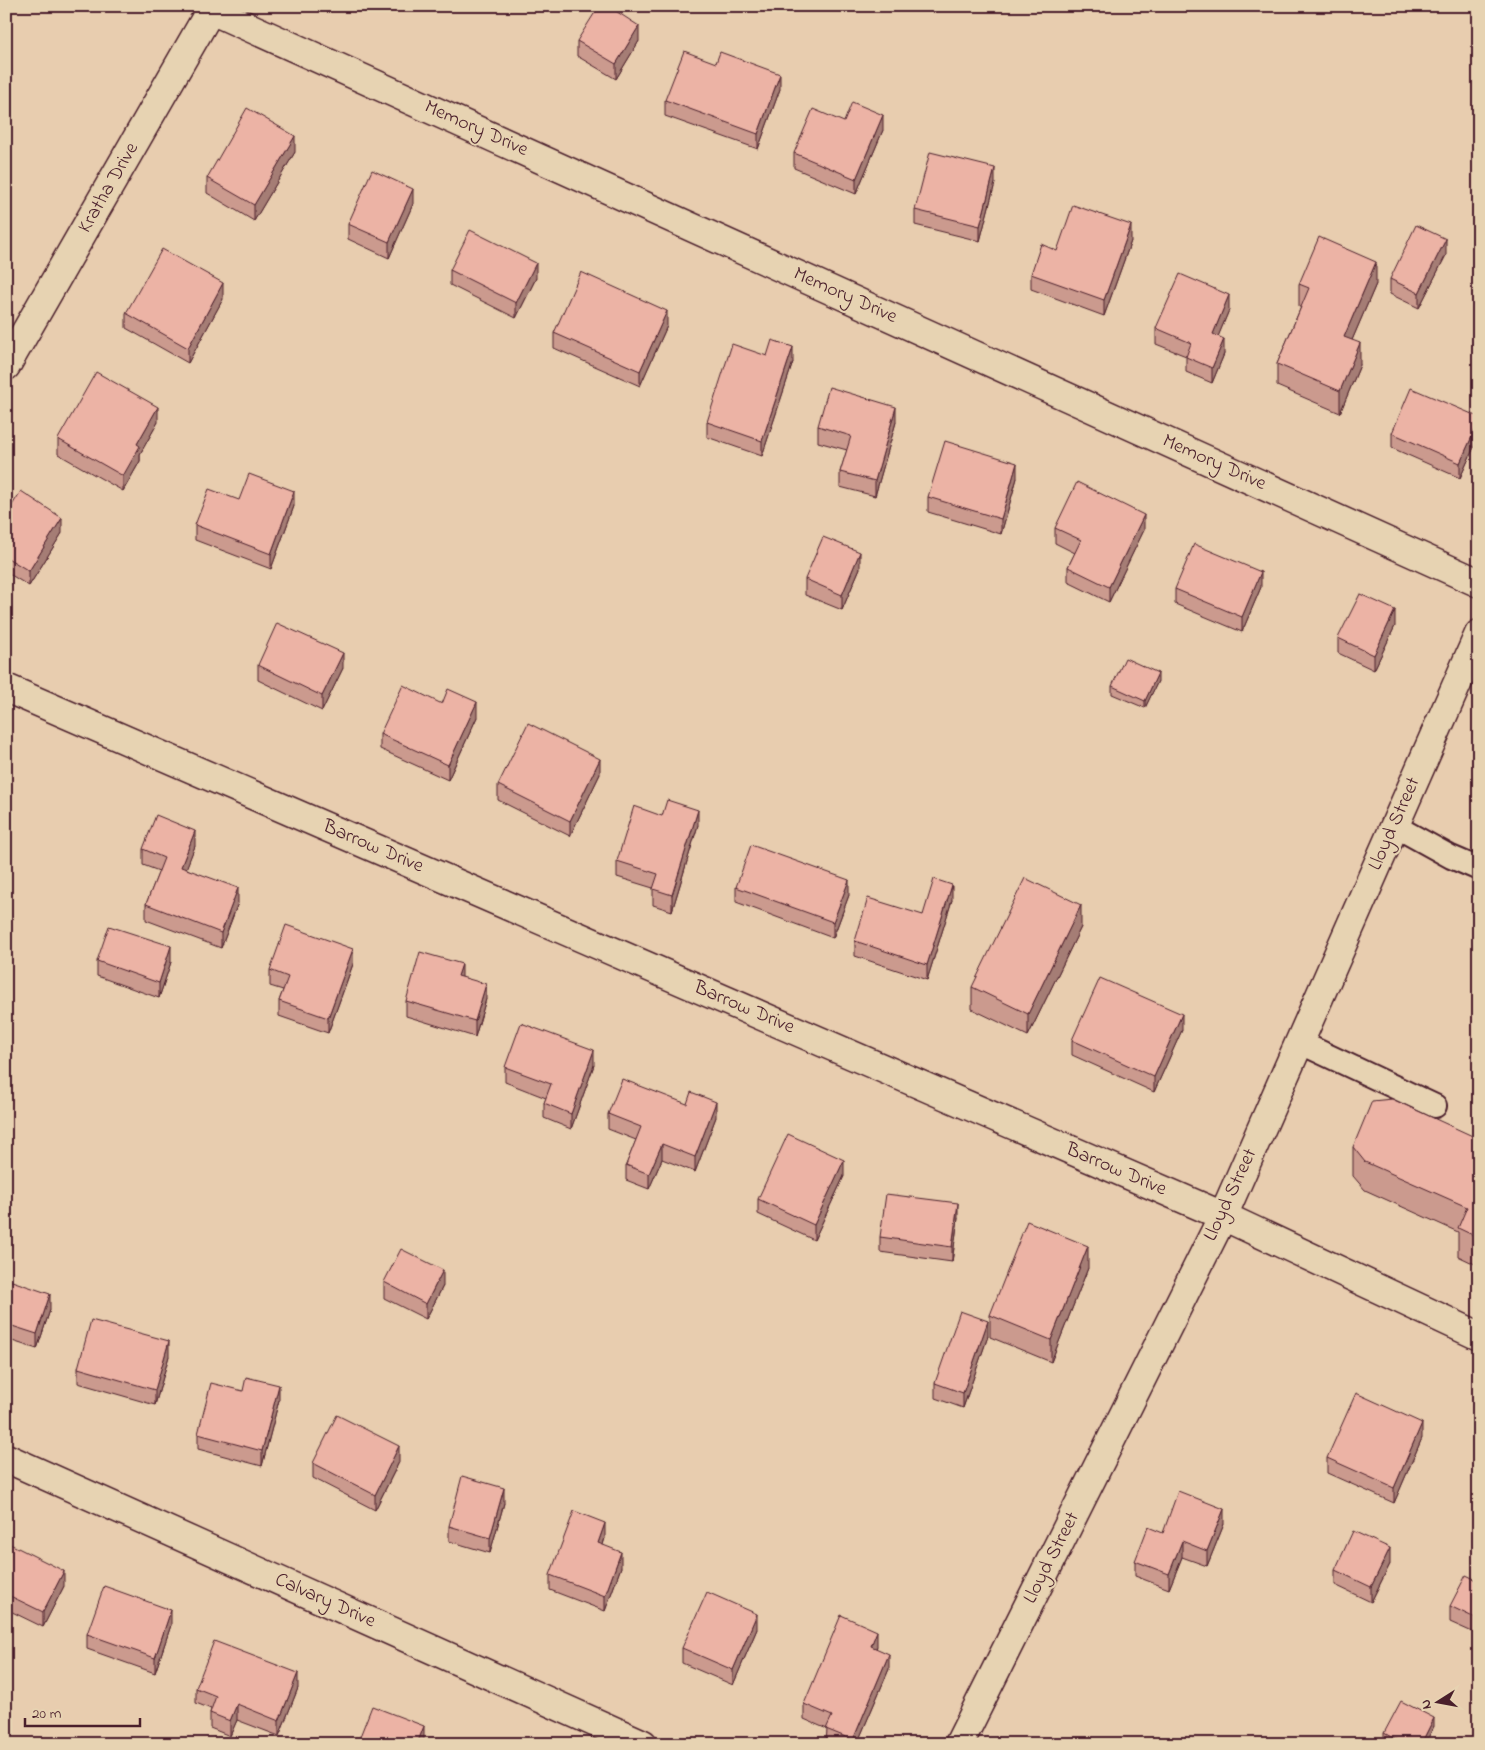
<svg xmlns="http://www.w3.org/2000/svg" width="1485" height="1750" viewBox="0 0 1485 1750" font-family="'Indie Flower',sans-serif">
  <rect width="100%" height="100%" fill="#e8cdaf"/>
  <filter id="ink" filterUnits="userSpaceOnUse"><feTurbulence type="fractalNoise" baseFrequency=".02" numOctaves="2"/><feDisplacementMap in="SourceGraphic" scale="10" xChannelSelector="R" yChannelSelector="G"/><feConvolveMatrix kernelMatrix="1 2 1 2 8 2 1 2 1" color-interpolation-filters="sRGB"/></filter>
  <g filter="url(#ink)">
    <g fill="none" stroke-linecap="round" stroke-linejoin="round">
      <defs>
        <path id="lane" d="M 1395,826 L 1451,857 L 1479,869
          M 1299,1042 L 1435,1106"/>
        <path id="street" d="M 211,10 L 1479,583
          M 6,366 L 213,6
          M 6,688 L 1223,1216 L 1479,1336
          M 6,1458 L 643,1744
          M 959,1744 L 1223,1216 L 1479,634"/>
      </defs>
      <!-- lane casing -->
      <use href="#lane" stroke="#4a1f2b" stroke-width="26"/>
      <!-- street casing -->
      <use href="#street" stroke="#4a1f2b" stroke-width="31"/>
      <!-- lane -->
      <use href="#lane" stroke="#e7d3b2" stroke-width="22"/>
      <!-- street -->
      <use href="#street" stroke="#e7d3b2" stroke-width="28"/>
    </g>
    <!-- wall -->
    <path fill="#cb9a8e" stroke="#4a1f2b" d="M 577,41 L 639,41 L 616,79 L 577,56 Z
      M 716,63 L 780,89 L 758,149 L 665,116 L 665,100 Z
      M 844,122 L 883,130 L 856,194 L 794,168 L 794,153 Z
      M 295,152 L 254,221 L 207,193 L 207,178 Z
      M 995,183 L 980,241 L 915,225 L 915,210 Z
      M 413,204 L 389,258 L 348,239 L 348,224 Z
      M 1131,241 L 1104,316 L 1031,289 L 1031,274 L 1057,251 Z
      M 1446,255 L 1419,308 L 1390,294 L 1390,279 Z
      M 450,270 L 536,278 L 516,318 L 450,285 Z
      M 1299,284 L 1376,284 L 1352,340 L 1360,365 L 1340,413 L 1277,386 L 1277,364 L 1301,307 L 1299,307 Z
      M 223,299 L 188,363 L 126,328 L 126,313 Z
      M 1229,310 L 1218,336 L 1224,354 L 1212,383 L 1186,372 L 1186,356 L 1156,344 L 1156,328 Z
      M 667,326 L 640,386 L 554,348 L 554,333 Z
      M 767,356 L 793,362 L 762,456 L 707,437 L 707,422 Z
      M 1479,417 L 1479,436 L 1460,478 L 1392,448 L 1392,433 Z
      M 158,422 L 140,454 L 140,461 L 123,491 L 58,454 L 58,439 Z
      M 896,422 L 875,496 L 840,487 L 840,472 L 847,450 L 818,442 L 818,426 Z
      M 1017,478 L 1001,534 L 928,512 L 928,497 Z
      M 294,506 L 271,569 L 195,540 L 195,525 Z
      M 6,515 L 62,533 L 29,586 L 6,572 Z
      M 1055,528 L 1144,530 L 1109,602 L 1068,582 L 1068,567 L 1075,553 L 1055,543 Z
      M 860,568 L 842,610 L 805,595 L 805,579 Z
      M 1261,587 L 1242,632 L 1175,604 L 1175,589 Z
      M 1395,626 L 1374,670 L 1338,653 L 1338,638 Z
      M 258,665 L 343,668 L 322,711 L 258,680 Z
      M 1158,681 L 1145,708 L 1112,694 L 1112,686 Z
      M 477,717 L 448,780 L 380,749 L 380,734 Z
      M 600,774 L 570,836 L 498,800 L 498,785 Z
      M 662,816 L 698,825 L 672,911 L 653,905 L 653,888 L 617,877 L 617,861 Z
      M 195,846 L 186,868 L 238,903 L 221,948 L 146,920 L 146,904 L 159,871 L 143,865 L 143,849 Z
      M 736,887 L 849,895 L 833,938 L 736,902 Z
      M 952,900 L 927,980 L 855,956 L 855,941 L 923,915 Z
      M 1081,927 L 1028,1036 L 972,1009 L 972,987 Z
      M 97,961 L 171,962 L 159,998 L 97,976 Z
      M 353,964 L 328,1033 L 279,1016 L 279,1001 L 283,990 L 270,986 L 270,970 Z
      M 462,977 L 486,999 L 475,1037 L 406,1016 L 406,1001 Z
      M 1182,1030 L 1154,1092 L 1072,1055 L 1072,1040 Z
      M 594,1065 L 571,1129 L 544,1118 L 544,1103 L 546,1098 L 505,1082 L 505,1067 Z
      M 608,1114 L 716,1117 L 695,1172 L 662,1159 L 649,1189 L 626,1180 L 626,1165 L 636,1140 L 608,1129 Z
      M 1479,1119 L 1479,1266 L 1458,1256 L 1458,1232 L 1365,1190 L 1353,1176 L 1353,1147 L 1478,1139 Z
      M 844,1176 L 814,1240 L 758,1214 L 758,1199 Z
      M 958,1218 L 952,1262 L 880,1252 L 880,1237 Z
      M 1088,1268 L 1051,1362 L 990,1337 L 990,1315 Z
      M 6,1279 L 50,1310 L 37,1349 L 6,1339 Z
      M 384,1282 L 443,1286 L 426,1319 L 384,1298 Z
      M 988,1336 L 963,1408 L 935,1398 L 935,1383 Z
      M 169,1356 L 155,1405 L 78,1383 L 78,1368 Z
      M 243,1391 L 279,1400 L 262,1466 L 198,1449 L 198,1434 Z
      M 1422,1438 L 1394,1503 L 1327,1473 L 1327,1458 Z
      M 399,1462 L 375,1510 L 313,1478 L 313,1463 Z
      M 1479,1499 L 1479,1530 L 1474,1528 L 1474,1513 Z
      M 504,1503 L 490,1553 L 449,1541 L 449,1526 Z
      M 1224,1524 L 1207,1566 L 1182,1557 L 1169,1589 L 1135,1576 L 1135,1561 Z
      M 605,1538 L 603,1545 L 621,1567 L 605,1611 L 550,1590 L 550,1575 Z
      M 6,1542 L 64,1586 L 43,1627 L 6,1609 Z
      M 1390,1564 L 1371,1602 L 1335,1585 L 1335,1570 Z
      M 1479,1581 L 1479,1635 L 1450,1622 L 1450,1606 Z
      M 171,1625 L 155,1673 L 87,1649 L 87,1634 Z
      M 757,1629 L 733,1685 L 682,1663 L 682,1648 Z
      M 877,1646 L 876,1648 L 889,1669 L 857,1744 L 826,1744 L 827,1729 L 804,1719 L 804,1704 Z
      M 196,1688 L 298,1688 L 279,1736 L 237,1720 L 230,1736 L 210,1728 L 210,1713 L 211,1709 L 196,1703 Z
      M 1434,1726 L 1425,1744 L 1389,1744 L 1384,1741 L 1384,1733 Z"/>
    <!-- shaded-wall -->
    <path fill="#a57d74" stroke="#4a1f2b" d="M 639,26 L 639,41 L 616,79 L 616,64 Z
      M 780,74 L 780,89 L 758,149 L 758,134 Z
      M 883,115 L 883,130 L 856,194 L 856,179 Z
      M 295,136 L 295,152 L 254,221 L 254,205 Z
      M 995,168 L 995,183 L 980,241 L 980,226 Z
      M 413,189 L 413,204 L 389,258 L 389,242 Z
      M 1131,225 L 1131,241 L 1104,316 L 1104,300 Z
      M 1446,239 L 1446,255 L 1419,308 L 1419,293 Z
      M 1376,262 L 1376,284 L 1344,359 L 1344,337 Z
      M 536,263 L 536,278 L 516,318 L 516,303 Z
      M 223,283 L 223,299 L 188,363 L 188,348 Z
      M 1229,295 L 1229,310 L 1213,349 L 1213,334 Z
      M 667,311 L 667,326 L 640,386 L 640,371 Z
      M 1224,339 L 1224,354 L 1212,383 L 1212,368 Z
      M 1360,343 L 1360,365 L 1340,413 L 1340,391 Z
      M 793,347 L 793,362 L 762,456 L 762,441 Z
      M 158,407 L 158,422 L 140,454 L 140,461 L 123,491 L 123,476 L 137,444 Z
      M 896,407 L 896,422 L 875,496 L 875,481 Z
      M 1479,421 L 1479,436 L 1460,478 L 1460,463 Z
      M 1017,463 L 1017,478 L 1001,534 L 1001,519 Z
      M 294,491 L 294,506 L 271,569 L 271,554 Z
      M 1144,515 L 1144,530 L 1109,602 L 1109,587 Z
      M 62,518 L 62,533 L 29,586 L 29,571 Z
      M 860,552 L 860,568 L 842,610 L 842,595 Z
      M 1261,572 L 1261,587 L 1242,632 L 1242,617 Z
      M 1395,610 L 1395,626 L 1374,670 L 1374,655 Z
      M 343,653 L 343,668 L 322,711 L 322,696 Z
      M 1158,673 L 1158,681 L 1145,708 L 1145,701 Z
      M 477,702 L 477,717 L 448,780 L 448,765 Z
      M 600,759 L 600,774 L 570,836 L 570,821 Z
      M 698,810 L 698,825 L 672,911 L 672,895 Z
      M 195,831 L 195,846 L 181,882 L 181,867 Z
      M 849,880 L 849,895 L 833,938 L 833,922 Z
      M 952,885 L 952,900 L 927,980 L 927,965 Z
      M 238,888 L 238,903 L 221,948 L 221,933 Z
      M 1081,905 L 1081,927 L 1028,1036 L 1028,1014 Z
      M 171,946 L 171,962 L 159,998 L 159,983 Z
      M 353,949 L 353,964 L 328,1033 L 328,1018 Z
      M 462,964 L 462,979 L 458,976 Z
      M 486,984 L 486,999 L 475,1037 L 475,1021 Z
      M 1182,1014 L 1182,1030 L 1154,1092 L 1154,1077 Z
      M 594,1050 L 594,1065 L 571,1129 L 571,1114 Z
      M 716,1102 L 716,1117 L 695,1172 L 695,1157 Z
      M 662,1144 L 662,1159 L 649,1189 L 649,1174 Z
      M 844,1160 L 844,1176 L 814,1240 L 814,1225 Z
      M 958,1203 L 958,1218 L 952,1262 L 952,1247 Z
      M 1088,1246 L 1088,1268 L 1051,1362 L 1051,1340 Z
      M 443,1270 L 443,1286 L 426,1319 L 426,1304 Z
      M 50,1294 L 50,1310 L 37,1349 L 37,1334 Z
      M 988,1321 L 988,1336 L 963,1408 L 963,1393 Z
      M 169,1341 L 169,1356 L 155,1405 L 155,1390 Z
      M 279,1385 L 279,1400 L 262,1466 L 262,1451 Z
      M 1422,1423 L 1422,1438 L 1394,1503 L 1394,1488 Z
      M 399,1446 L 399,1462 L 375,1510 L 375,1495 Z
      M 504,1488 L 504,1503 L 490,1553 L 490,1538 Z
      M 1224,1509 L 1224,1524 L 1207,1566 L 1207,1551 Z
      M 605,1523 L 605,1538 L 598,1558 L 598,1543 Z
      M 1182,1541 L 1182,1557 L 1169,1589 L 1169,1574 Z
      M 1390,1548 L 1390,1564 L 1371,1602 L 1371,1587 Z
      M 621,1552 L 621,1567 L 605,1611 L 605,1596 Z
      M 64,1571 L 64,1586 L 43,1627 L 43,1612 Z
      M 171,1610 L 171,1625 L 155,1673 L 155,1658 Z
      M 757,1614 L 757,1629 L 733,1685 L 733,1670 Z
      M 877,1631 L 877,1646 L 871,1661 L 871,1646 Z
      M 889,1654 L 889,1669 L 857,1744 L 853,1744 L 853,1740 Z
      M 298,1673 L 298,1688 L 279,1736 L 279,1721 Z
      M 237,1704 L 237,1720 L 230,1736 L 230,1721 Z
      M 1434,1718 L 1434,1726 L 1425,1744 L 1421,1744 Z
      M 424,1726 L 424,1742 L 423,1744 L 417,1744 Z"/>
    <!-- building -->
    <path fill="#ecb3a5" stroke="#4a1f2b" d="M 599,6 L 608,6 L 639,26 L 616,64 L 577,41 Z
      M 684,51 L 716,63 L 720,52 L 780,74 L 758,134 L 665,100 Z
      M 852,102 L 883,115 L 856,179 L 794,153 L 813,109 L 844,122 Z
      M 247,108 L 295,136 L 254,205 L 207,178 Z
      M 930,152 L 995,168 L 980,226 L 915,210 Z
      M 372,170 L 413,189 L 389,242 L 348,224 Z
      M 1073,205 L 1131,225 L 1104,300 L 1031,274 L 1041,244 L 1057,251 Z
      M 1416,225 L 1446,239 L 1419,293 L 1390,279 Z
      M 470,230 L 536,263 L 516,303 L 450,270 Z
      M 1319,237 L 1376,262 L 1344,337 L 1360,343 L 1340,391 L 1277,364 L 1309,288 L 1299,284 Z
      M 162,249 L 223,283 L 188,348 L 126,313 Z
      M 581,272 L 667,311 L 640,371 L 554,333 Z
      M 1180,274 L 1229,295 L 1213,334 L 1224,339 L 1212,368 L 1186,357 L 1191,343 L 1156,328 Z
      M 772,340 L 793,347 L 762,441 L 707,422 L 732,344 L 767,356 Z
      M 96,372 L 158,407 L 137,444 L 140,446 L 123,476 L 58,439 Z
      M 829,387 L 896,407 L 875,481 L 840,472 L 851,436 L 818,426 Z
      M 1411,388 L 1479,417 L 1479,421 L 1460,463 L 1392,433 Z
      M 945,441 L 1017,463 L 1001,519 L 928,497 Z
      M 249,474 L 294,491 L 271,554 L 195,525 L 209,489 L 239,500 Z
      M 1077,482 L 1144,515 L 1109,587 L 1068,567 L 1081,540 L 1055,528 Z
      M 21,491 L 62,518 L 29,571 L 6,557 L 6,515 Z
      M 823,537 L 860,552 L 842,595 L 805,579 Z
      M 1194,544 L 1261,572 L 1242,617 L 1175,589 Z
      M 1360,594 L 1395,610 L 1374,655 L 1338,638 Z
      M 277,623 L 343,653 L 322,696 L 258,665 Z
      M 1125,658 L 1158,673 L 1145,701 L 1112,686 Z
      M 403,685 L 442,704 L 448,689 L 477,702 L 448,765 L 380,734 Z
      M 528,723 L 600,759 L 570,821 L 498,785 Z
      M 667,800 L 698,810 L 672,895 L 653,889 L 658,874 L 617,861 L 634,806 L 662,816 Z
      M 156,815 L 195,831 L 181,867 L 238,888 L 221,933 L 146,904 L 164,858 L 143,849 Z
      M 751,845 L 849,880 L 833,922 L 736,887 Z
      M 1025,878 L 1081,905 L 1028,1014 L 972,987 Z
      M 934,879 L 952,885 L 927,965 L 855,941 L 868,898 L 923,915 Z
      M 286,925 L 353,949 L 328,1018 L 279,1001 L 288,977 L 270,970 Z
      M 109,926 L 171,946 L 159,983 L 97,961 Z
      M 420,952 L 462,964 L 458,976 L 486,984 L 475,1021 L 406,1001 Z
      M 1100,978 L 1182,1014 L 1154,1077 L 1072,1040 Z
      M 521,1023 L 594,1050 L 571,1114 L 544,1103 L 551,1084 L 505,1067 Z
      M 622,1079 L 687,1104 L 691,1092 L 716,1102 L 695,1157 L 662,1144 L 649,1174 L 626,1165 L 641,1127 L 608,1114 Z
      M 1392,1099 L 1479,1139 L 1479,1238 L 1458,1228 L 1467,1207 L 1365,1162 L 1353,1147 L 1372,1101 Z
      M 788,1134 L 844,1160 L 814,1225 L 758,1199 Z
      M 886,1194 L 958,1203 L 952,1247 L 880,1237 Z
      M 1027,1221 L 1088,1246 L 1051,1340 L 990,1315 Z
      M 401,1249 L 443,1270 L 426,1304 L 384,1282 Z
      M 6,1279 L 50,1294 L 37,1334 L 6,1324 Z
      M 960,1311 L 988,1321 L 963,1393 L 935,1383 Z
      M 91,1320 L 169,1341 L 155,1390 L 78,1368 Z
      M 246,1377 L 279,1385 L 262,1451 L 198,1434 L 211,1383 L 243,1391 Z
      M 1356,1393 L 1422,1423 L 1394,1488 L 1327,1458 Z
      M 337,1415 L 399,1446 L 375,1495 L 313,1463 Z
      M 462,1476 L 504,1488 L 490,1538 L 449,1526 Z
      M 1178,1491 L 1224,1509 L 1207,1551 L 1182,1541 L 1169,1574 L 1135,1561 L 1148,1527 L 1163,1533 Z
      M 1479,1499 L 1479,1515 L 1474,1513 Z
      M 574,1511 L 605,1523 L 598,1543 L 621,1552 L 605,1596 L 550,1575 Z
      M 1353,1531 L 1390,1548 L 1371,1587 L 1335,1570 Z
      M 6,1542 L 64,1571 L 43,1612 L 6,1594 Z
      M 1466,1575 L 1479,1581 L 1479,1620 L 1450,1606 Z
      M 104,1586 L 171,1610 L 155,1658 L 87,1634 Z
      M 707,1592 L 757,1614 L 733,1670 L 682,1648 Z
      M 841,1615 L 877,1631 L 871,1646 L 889,1654 L 853,1740 L 826,1729 L 832,1716 L 804,1704 Z
      M 214,1641 L 298,1673 L 279,1721 L 237,1704 L 230,1721 L 210,1713 L 216,1696 L 196,1688 Z
      M 1401,1701 L 1434,1718 L 1421,1744 L 1404,1744 L 1384,1733 Z
      M 372,1706 L 424,1726 L 417,1744 L 357,1744 Z
      M 1056,1740 L 1063,1744 L 1054,1744 Z"/>
  </g>
  <g text-anchor="middle" dominant-baseline="central" stroke-width="4" stroke-linejoin="round" paint-order="stroke">
    <!-- street labels -->
    <g font-size="20" fill="#4a1f2b" stroke="#e7d3b2">
      <text transform="translate(476 129) rotate(24)">Memory Drive</text>
      <text transform="translate(109 188) rotate(-60)">Kratha Drive</text>
      <text transform="translate(845 296) rotate(24)">Memory Drive</text>
      <text transform="translate(1214 463) rotate(24)">Memory Drive</text>
      <text transform="translate(1395 824) rotate(-66)">Lloyd Street</text>
      <text transform="translate(373 847) rotate(23)">Barrow Drive</text>
      <text transform="translate(744 1008) rotate(23)">Barrow Drive</text>
      <text transform="translate(1116 1170) rotate(23)">Barrow Drive</text>
      <text transform="translate(1231 1195) rotate(-65)">Lloyd Street</text>
      <text transform="translate(1052 1558) rotate(-63)">Lloyd Street</text>
      <text transform="translate(325 1601) rotate(24)">Calvary Drive</text>
    </g>
  </g>
  <!-- margin -->
  <rect width="1485" height="1750" fill="none" stroke="#e7d3b2" stroke-width="25"/>
  <rect x="12" y="12" width="1460" height="1725" fill="none" stroke="#4a1f2b" stroke-width="2" filter="url(#ink)"/>
  <!-- north arrow -->
  <g transform="translate(1438 1702) rotate(259)" stroke="#e7d3b2" stroke-width="4" paint-order="stroke">
  <path d="M0-4L9 19L0 12L-9 19Z" fill="#4a1f2b"/>
  <text y="-8" font-size="14" font-weight="bold" text-anchor="middle" fill="#4a1f2b">N</text>
  </g>
  <!-- scale -->
  <path d="M25 1718v8h115v-8" fill="none" stroke="#4a1f2b" stroke-width="2.5"/>
  <text x="32" y="1718" font-size="15" fill="#4a1f2b" stroke="#e7d3b2" stroke-width="4" paint-order="stroke">20 m</text>
</svg>
